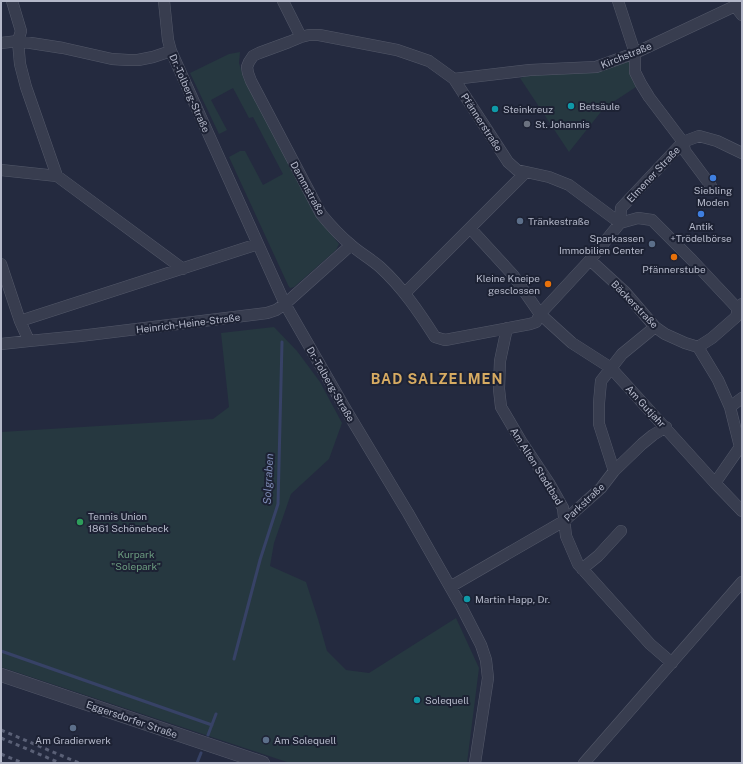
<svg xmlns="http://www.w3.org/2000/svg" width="743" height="764" viewBox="0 0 743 764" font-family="'Public Sans',sans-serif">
  <rect width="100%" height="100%" fill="#242a3f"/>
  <!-- green -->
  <path fill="#263840" d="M 240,52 L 239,63 L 244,79 L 321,222 L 339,244 L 336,250 L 294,287 L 290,288 L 288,285 L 229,157 L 240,151 L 245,151 L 263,185 L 283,174 L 253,117 L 249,118 L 233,88 L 211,100 L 227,130 L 219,134 L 190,73 L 229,54 Z
    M 631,60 L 639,85 L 604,108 L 569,152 L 520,78 L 544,72 Z
    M 274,327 L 297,351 L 320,382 L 342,423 L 329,459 L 291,494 L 274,543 L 270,566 L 306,582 L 318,619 L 327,651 L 346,670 L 369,673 L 456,618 L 479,668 L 467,763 L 290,763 L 1,667 L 1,432 L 213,419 L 229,407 L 221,333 Z"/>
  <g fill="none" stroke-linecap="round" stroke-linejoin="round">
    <!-- stream -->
    <path stroke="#374266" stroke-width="3" d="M 1,651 L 212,725
      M 234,659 L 260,560 L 278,504 L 282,342
      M 208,735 L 216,714
      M 197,763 L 201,753"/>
    <defs>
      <path id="minor" d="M 12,1 L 21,31 L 18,41 L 20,64 L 26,87 L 57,176
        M 164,1 L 168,40 L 171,51 L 285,304 L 346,410 L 408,513 L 461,606 L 481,645 L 486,660 L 488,678 L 475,763
        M 283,1 L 301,37
        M 618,1 L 635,53 L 635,72 L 641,84 L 649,97 L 683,142 L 685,151 L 711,186
        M 735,6 L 742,15
        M 1,43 L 18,41 L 63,48 L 112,59 L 128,60 L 138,60 L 153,57 L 171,51
        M 454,79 L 530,70 L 596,67 L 635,53 L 735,6 L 739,1
        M 742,153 L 717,141 L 699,136 L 683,142 L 621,208 L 620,223 L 590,260 L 540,314 L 536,322 L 530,324 L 445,340 L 435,337 C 419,312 402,287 380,267 C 371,259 360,253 351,245 C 340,236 330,225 321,214 L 251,81 L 248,73 L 247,67 L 249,62 L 253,56 L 259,53 L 289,42 L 301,37 L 309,35 L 319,35 L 397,50 L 429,61 L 454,79 L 508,162 L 517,170 L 549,177 L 569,185 L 620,223 L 638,218 L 652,220 L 692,260 L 738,309 L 742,311
        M 1,170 L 57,176 L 183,269
        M 470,228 L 513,275 L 540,314 L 572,343 L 611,368 L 715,483 L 742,511
        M 590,260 L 625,292 L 655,327 L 665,334 L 685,343 L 698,347 L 718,380 L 730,407 L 740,447 L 715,483
        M 1,264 L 20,321 L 29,341
        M 405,293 L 526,172
        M 20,321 L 258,244
        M 507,328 L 500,361 L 499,389 L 501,407 L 521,441 L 549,483 L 563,508 L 566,536 L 578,564 L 650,644 L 672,663
        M 1,344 L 29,341 L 80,336 L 267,313 L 276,310 L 285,304 L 351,245
        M 698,347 L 712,338 L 736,317 L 738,309 L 742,304
        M 730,407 L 742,398
        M 614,471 L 599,424 L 599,403 L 601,381 L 622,354 L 655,327
        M 582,569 L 598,556 L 621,531
        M 450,587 L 564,521 L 601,488 L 614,471 L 642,444 L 653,435 L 666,427
        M 584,763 L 742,582"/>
      <path id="tertiary" d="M 1,675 L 263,763"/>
    </defs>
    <!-- minor casing -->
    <use href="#minor" stroke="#535869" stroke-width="12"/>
    <!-- tertiary casing -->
    <use href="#tertiary" stroke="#535869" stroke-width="14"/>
    <!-- minor -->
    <use href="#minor" stroke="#383d4f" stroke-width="11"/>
    <!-- tertiary -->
    <use href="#tertiary" stroke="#383d4f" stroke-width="13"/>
    <!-- rail -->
    <path stroke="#5a6076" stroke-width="3" stroke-dasharray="4 4" stroke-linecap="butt" d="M 1,730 L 79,763
      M 1,738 L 60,763
      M 1,754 L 23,763"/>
  </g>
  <!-- markers -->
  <g fill="#0f9aa8" stroke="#1d2234" stroke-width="1.5">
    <circle cx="571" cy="106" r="4"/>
    <circle cx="495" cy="109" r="4"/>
    <circle cx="467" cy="599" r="4"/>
    <circle cx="417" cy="700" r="4"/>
  </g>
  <circle fill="#6b7280" stroke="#1d2234" stroke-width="1.5" cx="527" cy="124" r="4"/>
  <g fill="#3f7fe0" stroke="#1d2234" stroke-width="1.5">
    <circle cx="713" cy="178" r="4"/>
    <circle cx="701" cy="214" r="4"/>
  </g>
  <g fill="#5c6f8a" stroke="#1d2234" stroke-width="1.5">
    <circle cx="520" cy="221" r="4"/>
    <circle cx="652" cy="244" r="4"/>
    <circle cx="73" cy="728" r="4"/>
    <circle cx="266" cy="740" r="4"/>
  </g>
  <g fill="#e8710a" stroke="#1d2234" stroke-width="1.5">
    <circle cx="674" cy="257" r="4"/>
    <circle cx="548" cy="284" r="4"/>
  </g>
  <circle fill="#2e9e5b" stroke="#1d2234" stroke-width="1.5" cx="80" cy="522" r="4"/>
  <g text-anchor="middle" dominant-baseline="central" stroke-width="4" stroke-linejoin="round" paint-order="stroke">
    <!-- street labels -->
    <g font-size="10" fill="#b4b8c9" stroke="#1d2234">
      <text transform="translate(626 55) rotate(-22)">Kirchstraße</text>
      <text transform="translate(190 93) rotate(66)">Dr.-Tolberg-Straße</text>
      <text transform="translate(482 122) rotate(57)">Pfännerstraße</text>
      <text transform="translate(653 174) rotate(-47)">Elmener Straße</text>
      <text transform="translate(308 188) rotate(61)">Dammstraße</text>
      <text transform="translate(635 304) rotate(46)">Bäckerstraße</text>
      <text transform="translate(188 323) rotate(-7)">Heinrich-Heine-Straße</text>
      <text transform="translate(331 384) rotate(60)">Dr.-Tolberg-Straße</text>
      <text transform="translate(646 406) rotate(47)">Am Gutjahr</text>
      <text transform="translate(537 466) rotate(58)">Am Alten Stadtbad</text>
      <text transform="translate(584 502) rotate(-43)">Parkstraße</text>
      <text transform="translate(132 719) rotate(19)">Eggersdorfer Straße</text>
    </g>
    <!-- poi labels -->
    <g font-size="10" fill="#b4b8c9" stroke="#1d2234" text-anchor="start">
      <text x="579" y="106">Betsäule</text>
      <text x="503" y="109">Steinkreuz</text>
      <text x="535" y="124">St. Johannis</text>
      <text x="713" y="190" text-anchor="middle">Siebling<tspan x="713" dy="12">Moden</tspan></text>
      <text x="528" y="221">Tränkestraße</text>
      <text x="701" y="226" text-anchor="middle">Antik<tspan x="701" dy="12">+Trödelbörse</tspan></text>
      <text x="644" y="238" text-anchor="end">Sparkassen<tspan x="644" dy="12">Immobilien Center</tspan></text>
      <text x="674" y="269" text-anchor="middle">Pfännerstube</text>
      <text x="540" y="278" text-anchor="end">Kleine Kneipe<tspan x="540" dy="12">gesclossen</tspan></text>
      <text x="88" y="516">Tennis Union<tspan x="88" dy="12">1861 Schönebeck</tspan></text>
      <text x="475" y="599">Martin Happ, Dr.</text>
      <text x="425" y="700">Solequell</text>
      <text x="73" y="740" text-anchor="middle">Am Gradierwerk</text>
      <text x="274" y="740">Am Solequell</text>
    </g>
    <!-- park labels -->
    <g font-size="10" fill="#6b9b7f" stroke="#1d2234">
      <text x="136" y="554">Kurpark<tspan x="136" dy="12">"Solepark"</tspan></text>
    </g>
    <!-- water labels -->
    <g font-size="11" font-style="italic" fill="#7b88b2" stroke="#1d2234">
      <text transform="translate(268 479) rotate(-87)">Solgraben</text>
    </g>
    <!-- district labels -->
    <g font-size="14" font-weight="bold" letter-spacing="1" fill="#d7ab62" stroke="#1d2234">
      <text x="437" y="379">BAD SALZELMEN</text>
    </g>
  </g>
  <!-- border -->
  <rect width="743" height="764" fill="none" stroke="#b4b8c9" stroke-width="4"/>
</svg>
